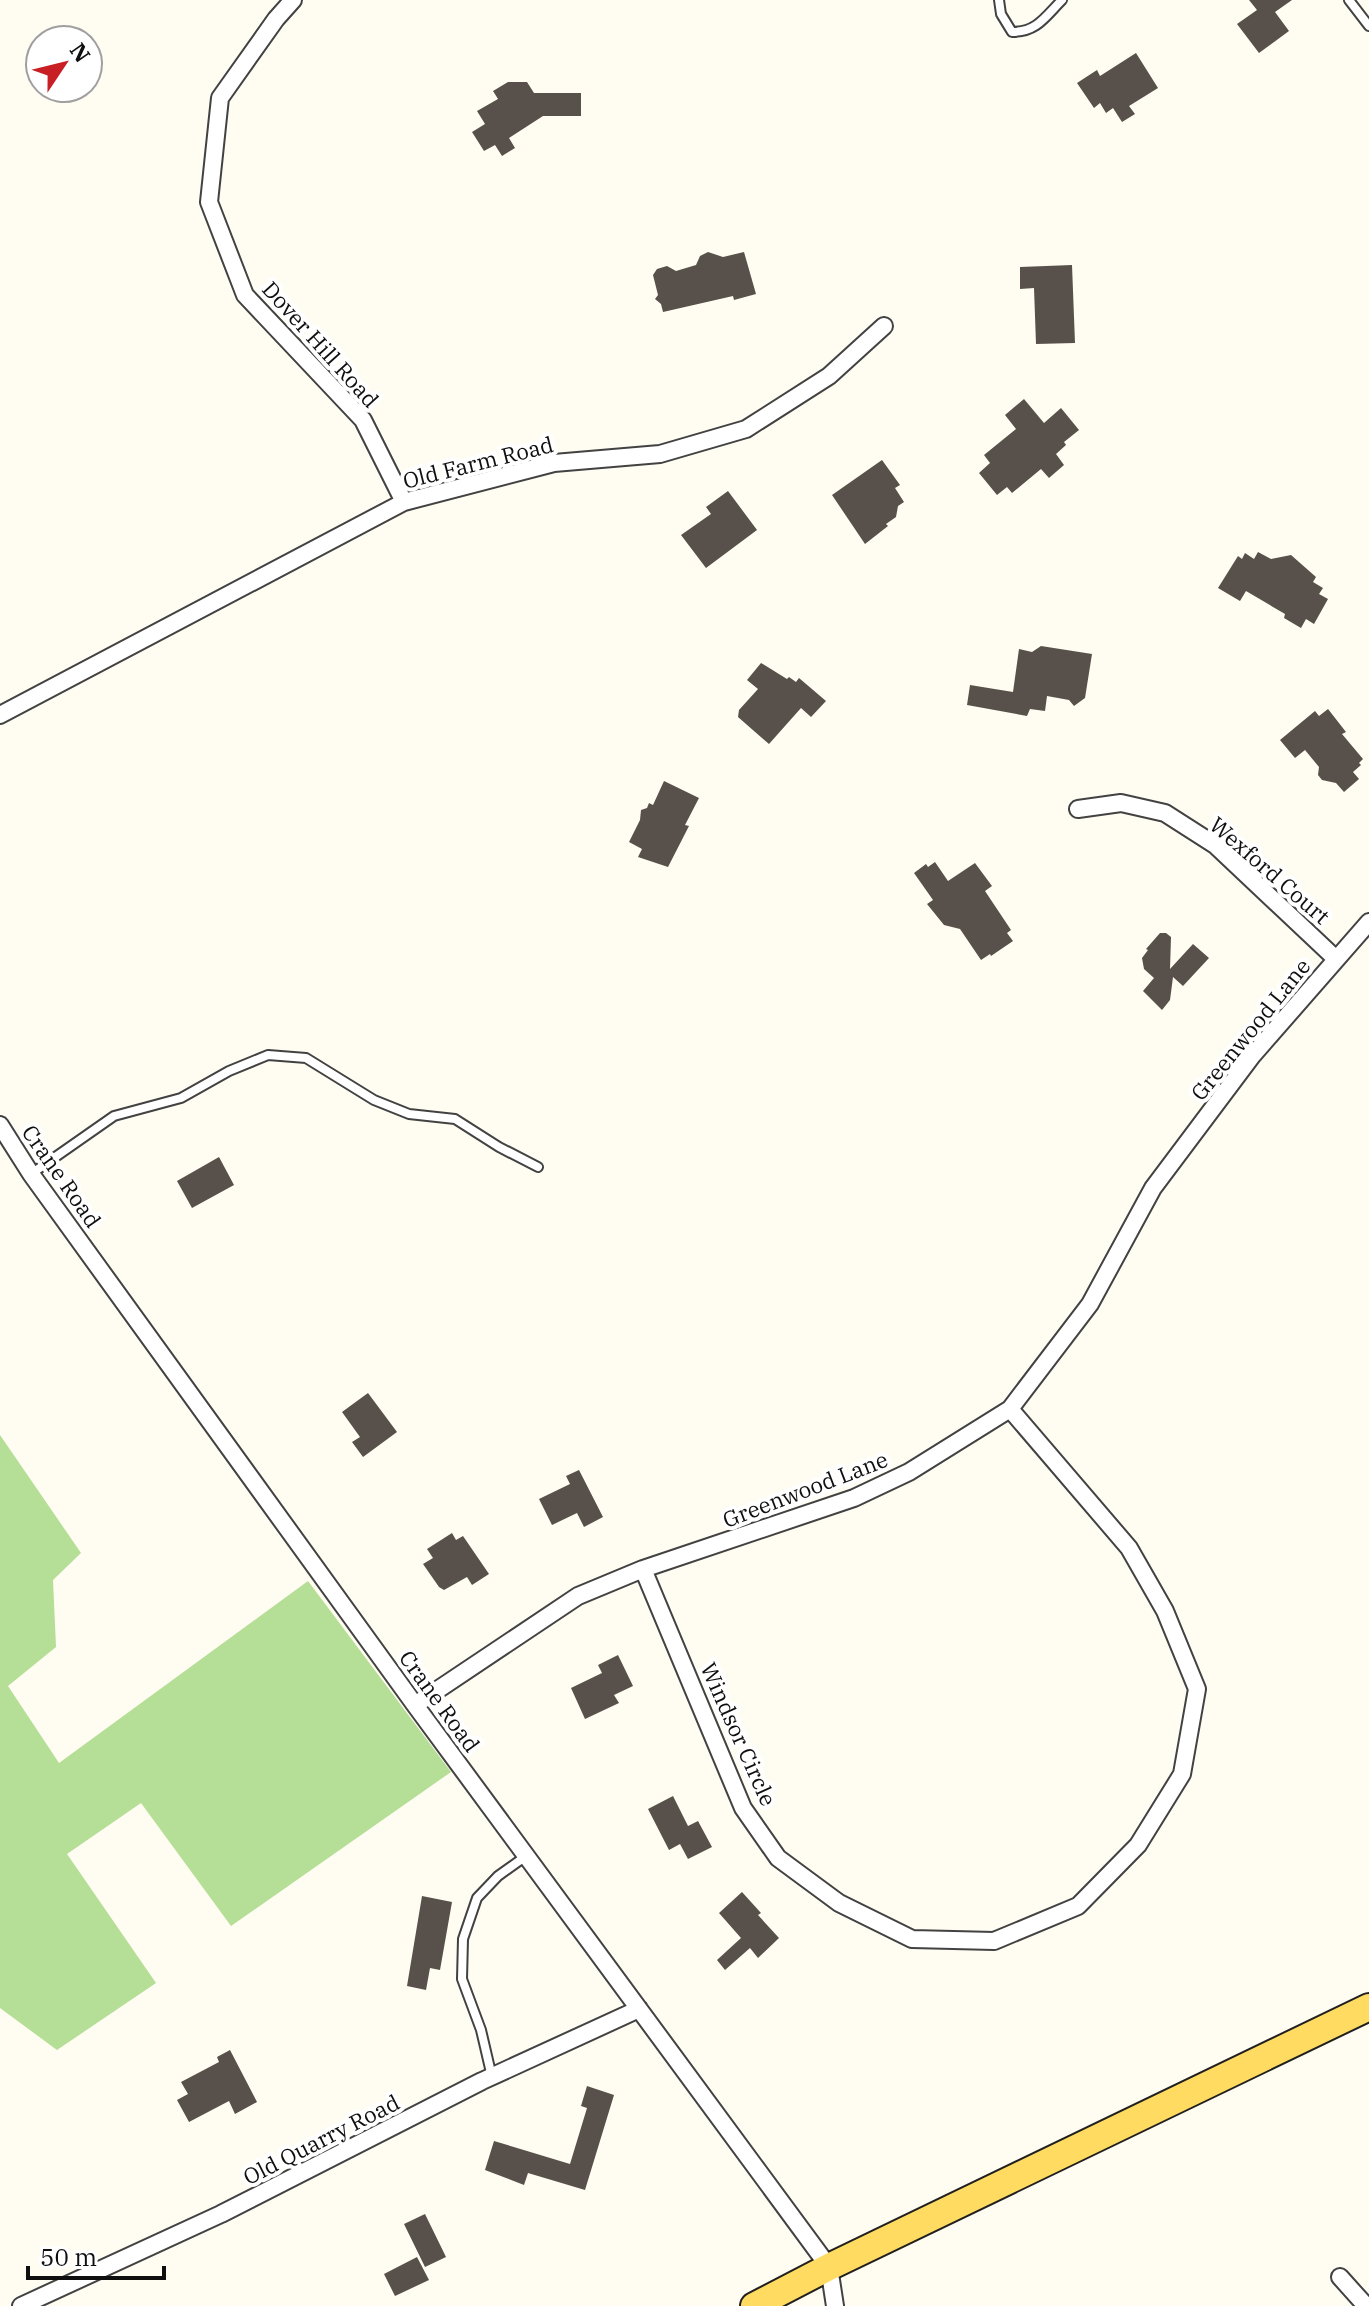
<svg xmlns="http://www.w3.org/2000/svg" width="1369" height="2306" viewBox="0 0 1369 2306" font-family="'IBM Plex Serif',serif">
  <rect width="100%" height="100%" fill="#fffcf1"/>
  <!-- forest -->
  <path fill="#b5de96" d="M 0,1435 L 81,1553 L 53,1580 L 56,1647 L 8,1686 L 59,1763 L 308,1581 L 451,1772 L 231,1926 L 141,1803 L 67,1854 L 156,1983 L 57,2050 L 0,2008 Z"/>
  <!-- building -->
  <path fill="#58504b" d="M 1249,0 L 1292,0 L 1275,12 L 1289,31 L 1259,53 L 1237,24 L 1257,10 Z
    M 1136,53 L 1158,88 L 1129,106 L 1135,114 L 1122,122 L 1113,108 L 1106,113 L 1100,103 L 1094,108 L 1077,83 L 1097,70 L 1100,76 Z
    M 508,82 L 527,82 L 534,93 L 581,93 L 581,116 L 543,116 L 509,138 L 515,148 L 502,156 L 495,145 L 484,151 L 472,132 L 485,124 L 477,111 L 498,99 L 493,91 Z
    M 708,252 L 723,257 L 744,252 L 756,294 L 734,300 L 733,296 L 663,312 L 661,304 L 655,299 L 658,295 L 653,275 L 657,269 L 667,266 L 676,271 L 696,265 L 700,256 Z
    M 1072,265 L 1075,343 L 1036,344 L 1034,288 L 1020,289 L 1020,267 Z
    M 1024,399 L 1044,423 L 1061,408 L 1079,430 L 1064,442 L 1066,445 L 1056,454 L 1064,465 L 1049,478 L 1041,469 L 1012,493 L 1007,487 L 997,495 L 979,473 L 990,463 L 984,455 L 1016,429 L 1005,415 Z
    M 882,460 L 900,485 L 895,488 L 904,502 L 898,506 L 896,517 L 886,524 L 888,526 L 865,544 L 832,495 Z
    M 728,491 L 757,530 L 706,568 L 681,535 L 711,514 L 706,507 Z
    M 1258,552 L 1271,559 L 1291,555 L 1316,577 L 1313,582 L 1323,588 L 1319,594 L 1328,599 L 1314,624 L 1306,619 L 1301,628 L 1284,618 L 1285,614 L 1246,591 L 1240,601 L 1218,588 L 1238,556 L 1242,559 L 1245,553 L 1254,559 Z
    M 1041,646 L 1092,654 L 1085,698 L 1074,706 L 1069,700 L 1047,696 L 1045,711 L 1030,709 L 1027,716 L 967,705 L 970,685 L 1013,692 L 1019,649 L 1032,652 Z
    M 761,663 L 787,679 L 789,677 L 796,682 L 799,678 L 826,701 L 811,717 L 801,708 L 769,744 L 738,717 L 739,710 L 758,689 L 747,680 Z
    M 1328,709 L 1346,732 L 1342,734 L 1363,759 L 1359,763 L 1361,765 L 1353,772 L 1359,779 L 1344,792 L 1336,783 L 1322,780 L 1318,775 L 1319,767 L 1305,750 L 1295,758 L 1280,740 L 1315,711 L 1319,716 Z
    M 664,781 L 699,798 L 685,825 L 689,826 L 668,867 L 638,857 L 642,849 L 629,842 L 640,820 L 641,810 L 647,808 L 649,803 L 653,805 Z
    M 935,862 L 948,881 L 975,863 L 992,886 L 985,891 L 1011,930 L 1007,933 L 1013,941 L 991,956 L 990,954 L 981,960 L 960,929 L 944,925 L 927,904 L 933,900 L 914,873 L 926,864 L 928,867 Z
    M 1160,933 L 1166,933 L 1171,937 L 1170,969 L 1193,944 L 1209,958 L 1183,986 L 1173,977 L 1170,1000 L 1162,1010 L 1143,991 L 1154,978 L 1144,969 L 1142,958 L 1148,950 L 1146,949 Z
    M 219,1157 L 234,1185 L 192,1208 L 177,1181 Z
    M 368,1393 L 397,1432 L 363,1457 L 352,1442 L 360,1437 L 342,1412 Z
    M 579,1470 L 603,1517 L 584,1527 L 577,1513 L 552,1525 L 539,1499 L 570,1484 L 566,1476 Z
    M 452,1533 L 456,1540 L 463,1536 L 489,1574 L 472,1585 L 467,1577 L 444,1590 L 439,1587 L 423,1564 L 433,1558 L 427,1549 Z
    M 618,1655 L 633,1686 L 614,1695 L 619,1703 L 585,1719 L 571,1688 L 602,1673 L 598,1665 Z
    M 673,1796 L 688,1826 L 698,1821 L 712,1847 L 688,1859 L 680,1844 L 669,1850 L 648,1809 Z
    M 742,1892 L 761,1913 L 758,1915 L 779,1938 L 758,1958 L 750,1948 L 725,1970 L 717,1960 L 741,1938 L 719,1913 Z
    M 422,1896 L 452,1902 L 440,1970 L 430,1968 L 426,1990 L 407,1986 Z
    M 230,2050 L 257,2102 L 235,2114 L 229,2101 L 189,2122 L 177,2100 L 188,2094 L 181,2082 L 219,2062 L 217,2057 Z
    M 587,2086 L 614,2095 L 585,2190 L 528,2173 L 524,2185 L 485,2170 L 494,2141 L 570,2164 L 587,2108 L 581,2106 Z
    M 425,2214 L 446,2257 L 425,2267 L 404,2224 Z
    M 417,2257 L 429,2280 L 395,2296 L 384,2274 Z"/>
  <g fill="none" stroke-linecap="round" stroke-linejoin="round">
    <defs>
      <path id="service" d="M 999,0 L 1001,14 L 1012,32 C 1037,32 1045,17 1062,0
        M 1349,0 L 1369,26
        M 31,1174 L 114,1116 L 181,1098 L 229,1071 L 268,1055 L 306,1058 L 374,1100 L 409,1114 L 455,1119 L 499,1147 L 538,1167
        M 492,2077 L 481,2030 L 462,1979 L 463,1939 L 477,1898 L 498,1876 L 526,1856"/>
      <path id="minor" d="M 293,0 L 276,19 L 220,98 L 209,202 L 245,295 L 363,420 L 404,502
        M 0,715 L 404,502 L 554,463 L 660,454 L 746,429 L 829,376 L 884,326
        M 1078,809 L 1121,803 L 1165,813 L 1215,845 L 1336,959
        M 0,1125 L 31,1174 L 415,1705 L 829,2267 L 835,2306
        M 643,1569 L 743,1808 L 778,1858 L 839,1903 L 912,1939 L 994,1941 L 1078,1906 L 1138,1845 L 1182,1774 L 1197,1689 L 1165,1611 L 1129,1548 L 1010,1409
        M 415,1705 L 578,1596 L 643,1569 L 854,1498 L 909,1472 L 1010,1409 L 1090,1304 L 1153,1188 L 1252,1056 L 1369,922
        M 1340,2277 L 1366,2306
        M 21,2306 L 221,2214 L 482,2081 L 639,2009"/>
      <path id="primary" d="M 754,2306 L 829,2267 L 1369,2007"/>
    </defs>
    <!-- service casing -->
    <use href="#service" stroke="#424242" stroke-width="12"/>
    <!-- minor casing -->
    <use href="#minor" stroke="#424242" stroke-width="20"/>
    <!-- primary casing -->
    <use href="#primary" stroke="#202020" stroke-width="30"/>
    <!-- service -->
    <use href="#service" stroke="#fff" stroke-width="8"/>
    <!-- minor -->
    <use href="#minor" stroke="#fff" stroke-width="16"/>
    <!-- primary -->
    <use href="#primary" stroke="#ffdc61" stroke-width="26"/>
  </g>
  <g text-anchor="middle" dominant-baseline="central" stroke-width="8" stroke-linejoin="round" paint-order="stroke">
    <!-- street labels -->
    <g font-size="22" fill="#0f0f0f" stroke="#fff">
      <text transform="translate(321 344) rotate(48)">Dover Hill Road</text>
      <text transform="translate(478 462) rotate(-14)">Old Farm Road</text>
      <text transform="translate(1270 870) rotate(41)">Wexford Court</text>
      <text transform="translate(1250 1029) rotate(-51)">Greenwood Lane</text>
      <text transform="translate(62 1176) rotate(55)">Crane Road</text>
      <text transform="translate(805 1489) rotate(-21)">Greenwood Lane</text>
      <text transform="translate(440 1701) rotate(54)">Crane Road</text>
      <text transform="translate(739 1734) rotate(66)">Windsor Circle</text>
      <text transform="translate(321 2139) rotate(-27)">Old Quarry Road</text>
    </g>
  </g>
  <!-- north arrow -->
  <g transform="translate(64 64) rotate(55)"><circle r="38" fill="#ffffff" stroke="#9f9f9f" stroke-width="2"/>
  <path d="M0-6L14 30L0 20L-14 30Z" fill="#c71f23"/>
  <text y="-12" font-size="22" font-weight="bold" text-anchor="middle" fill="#0f0f0f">N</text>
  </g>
  <!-- scale -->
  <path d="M28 2266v12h136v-12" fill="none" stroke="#0f0f0f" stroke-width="4"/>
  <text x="40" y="2266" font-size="24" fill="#0f0f0f" stroke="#ffffff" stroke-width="6" paint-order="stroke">50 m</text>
</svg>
